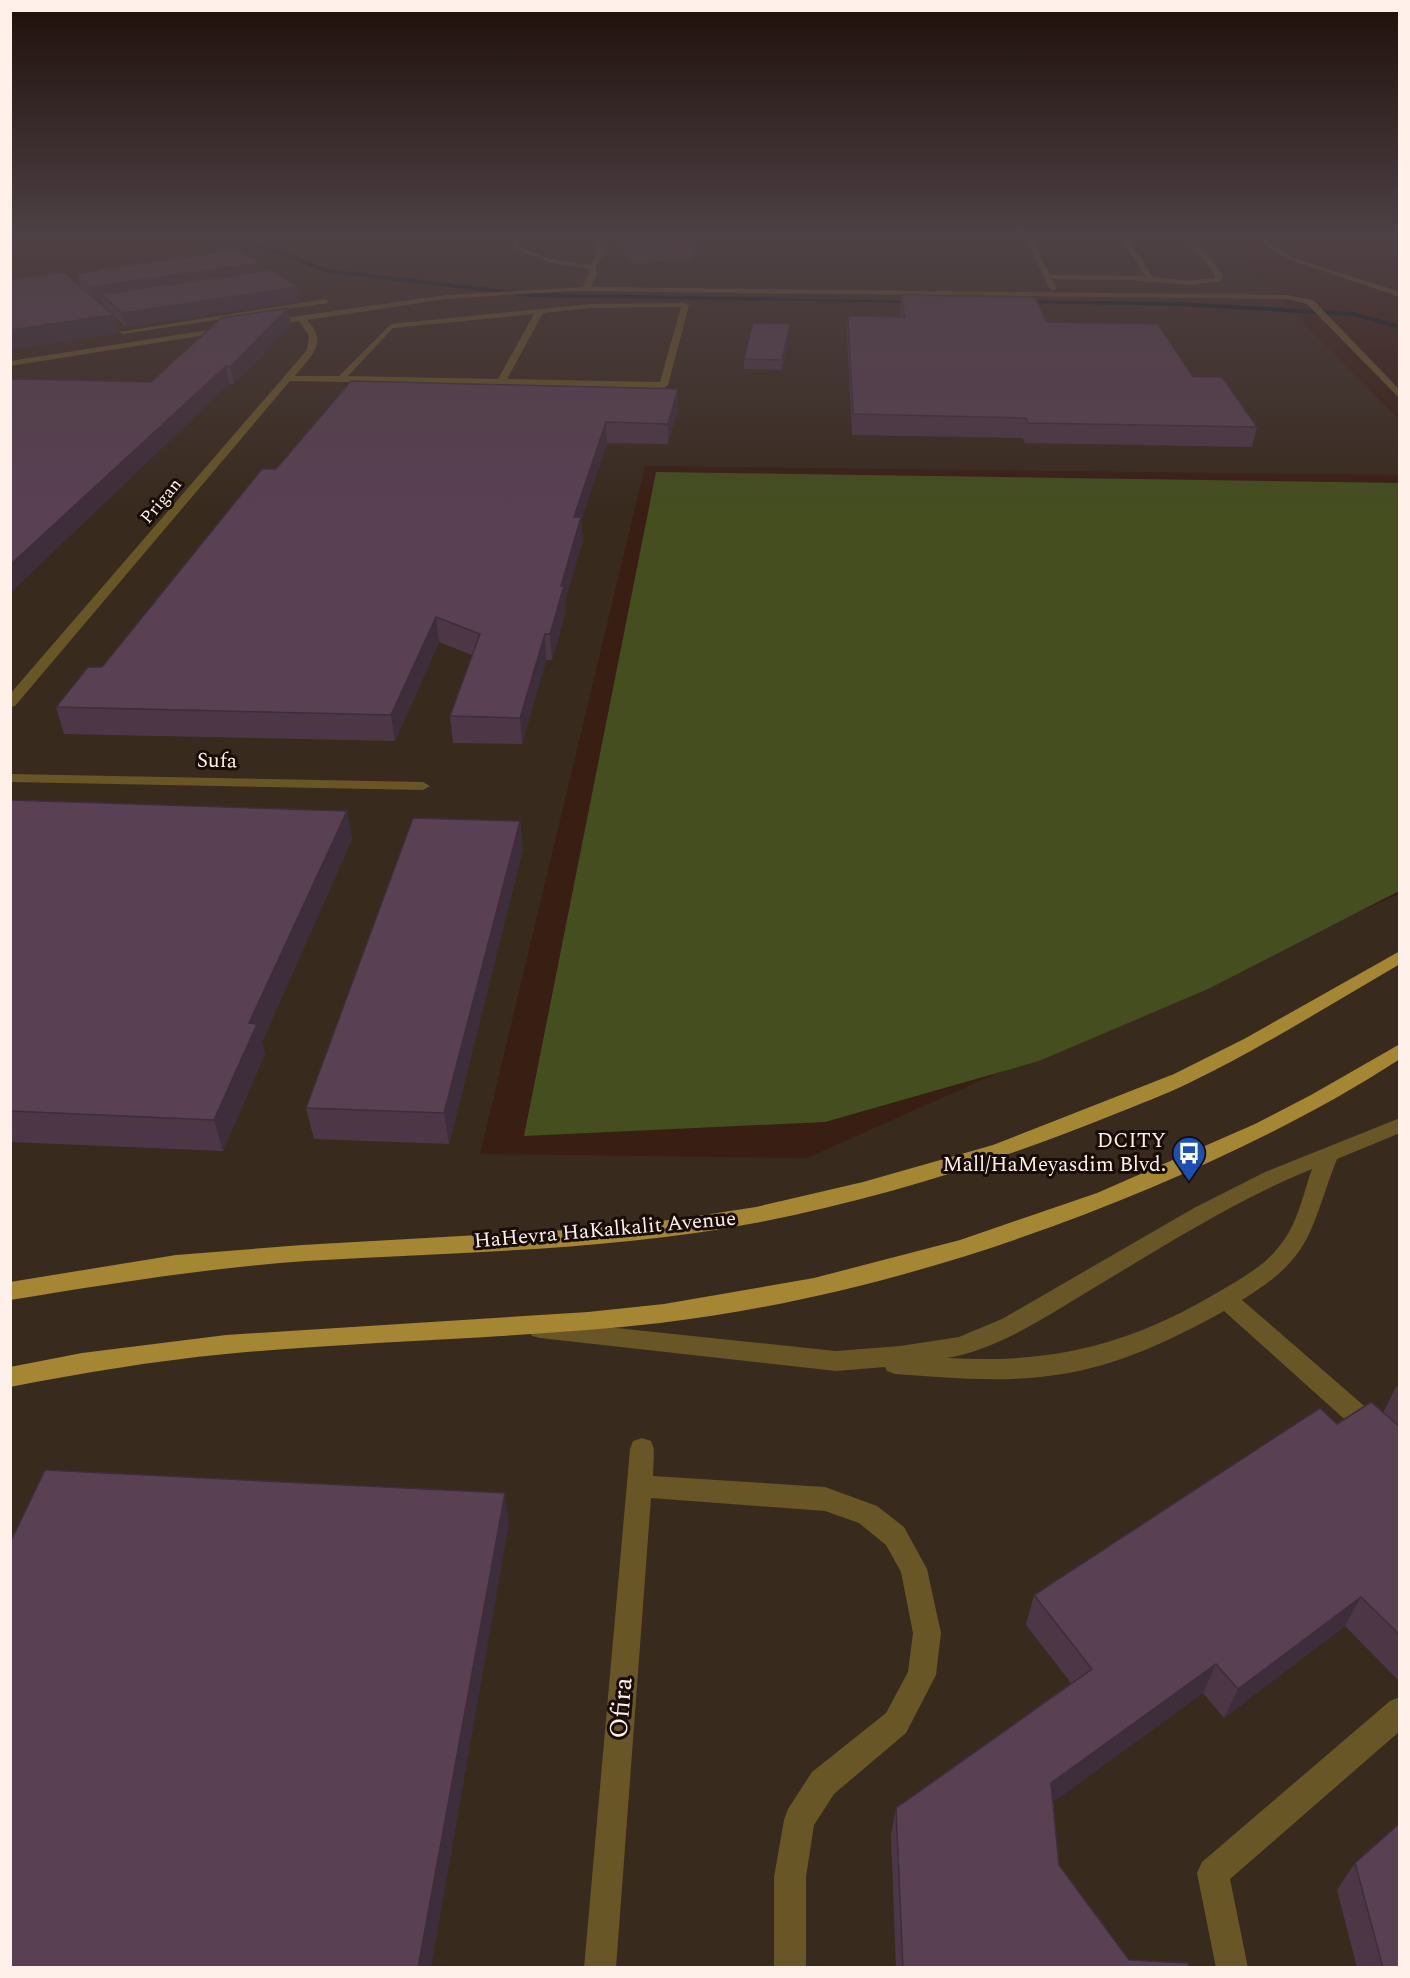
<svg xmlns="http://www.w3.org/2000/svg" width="1410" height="1978" viewBox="0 0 1410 1978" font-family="Spectral,serif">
  <rect width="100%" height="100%" fill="#391e14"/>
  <!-- industrial -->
  <path fill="#392a1e" d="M 179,235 L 1217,235 L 1399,420 L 1399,475 L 645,466 L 480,1154 L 807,1158 L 1399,894 L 1399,1967 L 11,1968 L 11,293 L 210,263 Z"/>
  <!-- green -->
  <path fill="#444e1e" d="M 656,472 L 1399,483 L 1399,891 L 1208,989 L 1039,1061 L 825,1122 L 524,1136 Z"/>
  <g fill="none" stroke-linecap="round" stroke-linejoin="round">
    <!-- stream -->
    <path fill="#001920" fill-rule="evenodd" d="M 235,235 L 329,269 L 532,293 L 921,301 L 918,303 L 532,297 L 328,273 L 227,235 Z
      M 1021,300 L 1178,302 L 1353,312 L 1400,325 L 1400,329 L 1353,316 L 1178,306 L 1019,303 Z"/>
    <!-- minor -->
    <path fill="#685626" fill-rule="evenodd" d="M 511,235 L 517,235 L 519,247 L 551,259 L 589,265 L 597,256 L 594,235 L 600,235 L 603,256 L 595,267 L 597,274 L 591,287 L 1287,295 L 1313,300 L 1400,390 L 1400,399 L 1307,304 L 1287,299 L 570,291 L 446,299 L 307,320 C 329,343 311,356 295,376 L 339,376 L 391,324 L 591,304 L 685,303 L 689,305 L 668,385 L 664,388 L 290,381 L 15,706 L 10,707 L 10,694 L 307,350 L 309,336 L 299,321 L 267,325 L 263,323 L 264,321 L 446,295 L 583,287 L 589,274 L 588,269 L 548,262 L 514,249 ZM 681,307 L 660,382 L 507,379 L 543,313 L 591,308 ZM 534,314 L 498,379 L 348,376 L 393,328 Z
      M 1025,235 L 1031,235 L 1050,275 L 1145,276 L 1118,235 L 1125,235 L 1153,277 L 1190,281 L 1215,278 L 1215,275 L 1184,235 L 1191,235 L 1223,275 L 1221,281 L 1190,285 L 1131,280 L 1052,279 L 1057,288 L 1053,290 L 1049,288 Z
      M 1253,235 L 1261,235 L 1291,257 L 1400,292 L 1400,297 L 1287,259 Z
      M 325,299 L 329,301 L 328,303 L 123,334 L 119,332 Z
      M 228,327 L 231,327 L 231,331 L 10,366 L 10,361 Z
      M 10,774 L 423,782 L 430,786 L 423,790 L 10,782 Z
      M 1400,1118 L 1400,1133 L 1337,1159 C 1309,1231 1314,1256 1242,1300 L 1400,1437 L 1400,1464 L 1391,1461 L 1224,1311 C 1172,1340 1115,1367 1056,1375 C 1003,1383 949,1378 895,1374 L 887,1371 L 885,1367 L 836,1371 L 540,1338 L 532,1336 L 528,1329 L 532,1322 L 540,1320 L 836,1351 L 900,1346 L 959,1337 L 1002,1319 L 1194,1208 L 1265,1172 ZM 1312,1169 C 1303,1194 1298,1223 1281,1244 C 1266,1265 1242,1278 1220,1291 C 1130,1345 1052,1364 947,1358 C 998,1349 1044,1318 1087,1292 C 1161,1248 1233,1201 1312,1169 Z
      M 642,1438 L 651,1441 L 654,1449 L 653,1476 L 825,1487 L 877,1506 L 904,1527 L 927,1569 L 941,1633 L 936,1675 L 906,1733 L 834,1794 L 814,1825 L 806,1877 L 806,1968 L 774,1968 L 774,1877 L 784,1820 L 788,1809 L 812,1772 L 886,1713 L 908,1672 L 913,1633 L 901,1572 L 886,1545 L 859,1523 L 825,1511 L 651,1498 L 616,1968 L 584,1968 L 630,1449 L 633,1441 Z
      M 1400,1697 L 1400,1731 L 1230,1879 L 1248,1968 L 1216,1968 L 1197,1873 L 1202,1862 L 1390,1701 Z"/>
    <!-- major -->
    <path fill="#a48633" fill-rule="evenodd" d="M 1400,951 L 1400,964 C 1331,1004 1263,1047 1191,1082 C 1165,1095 1137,1105 1110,1116 C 996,1162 876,1200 755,1223 C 608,1251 456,1252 306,1261 C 206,1268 109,1284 10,1300 L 10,1282 L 176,1255 L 302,1245 L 585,1229 L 678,1219 L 756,1207 L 863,1182 L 993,1145 L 1174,1074 L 1244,1039 Z
      M 1400,1044 L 1400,1059 C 1320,1111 1235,1152 1148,1189 C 993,1254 827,1303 660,1323 C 516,1339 370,1340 226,1354 C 153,1361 82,1373 10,1387 L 10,1367 L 82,1353 L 226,1335 L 588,1312 L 664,1304 L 814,1278 L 960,1240 L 1097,1193 L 1255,1124 L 1311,1095 Z"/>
  </g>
  <!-- wall -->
  <path fill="#4d3747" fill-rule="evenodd" d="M 618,235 L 689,235 L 694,245 L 694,261 L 627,263 Z
    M 260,263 L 261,271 L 301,300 L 126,327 L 114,316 L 118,333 L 10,350 L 10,280 L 80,287 L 77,274 L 96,272 L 95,270 ZM 97,300 L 102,300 L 104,307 Z
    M 901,295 L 1047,322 L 1193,377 L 1257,427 L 1252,447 L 1025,443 L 1023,438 L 852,435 L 847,334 L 848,316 L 900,317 L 900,312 Z
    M 288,308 L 291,325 L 234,384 L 229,384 L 10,593 L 151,382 Z
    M 789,334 L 782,370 L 744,369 L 744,359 Z
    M 678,409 L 668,444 L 607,443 L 581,521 L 583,540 L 565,601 L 566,611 L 552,660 L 546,660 L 522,744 L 453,743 L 450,716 L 472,655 L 439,642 L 395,741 L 64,734 L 56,707 L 102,667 L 276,469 Z
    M 10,800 L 347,811 L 352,839 L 262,1042 L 265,1054 L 223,1151 L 10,1142 Z
    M 520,821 L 523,849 L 449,1144 L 314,1139 L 306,1108 Z
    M 1400,1385 L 1400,1682 L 1345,1626 L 1224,1718 L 1203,1693 L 1053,1802 L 1059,1865 L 1129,1960 L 1189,1968 L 896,1968 L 891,1835 L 896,1808 L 1071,1683 L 1026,1625 L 1034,1595 L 1337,1424 L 1383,1413 L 1396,1387 Z
    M 1355,1863 L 1400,1968 L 1357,1968 L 1337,1890 Z"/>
  <!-- shaded-wall -->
  <path fill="#3e2d3a" d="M 260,263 L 262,276 L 101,294 L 102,300 L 95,301 L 91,287 Z
    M 299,287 L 301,300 L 126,327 L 122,313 Z
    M 288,308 L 291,325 L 234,384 L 230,367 Z
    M 113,315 L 118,333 L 10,350 L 10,330 Z
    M 790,324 L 789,334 L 782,370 L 782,360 Z
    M 226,366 L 229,384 L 10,593 L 10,565 Z
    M 678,389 L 678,409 L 668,444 L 668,424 Z
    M 606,422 L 607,443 L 581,521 L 583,540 L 565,601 L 566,611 L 552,660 L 550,634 L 561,586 L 574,517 Z
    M 436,617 L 439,642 L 395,741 L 391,715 Z
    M 545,634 L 546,660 L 522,744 L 520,718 Z
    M 347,811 L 352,839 L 262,1042 L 265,1054 L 223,1151 L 214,1120 L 249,1023 Z
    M 520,821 L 523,849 L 449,1144 L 444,1113 Z
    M 505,1493 L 509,1524 L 431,1968 L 418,1968 Z
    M 1361,1597 L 1345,1626 L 1224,1718 L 1238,1689 Z
    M 1216,1664 L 1203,1693 L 1042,1810 L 1051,1783 Z"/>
  <!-- building -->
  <path fill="#594053" stroke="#3e2d3a" stroke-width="1.5" d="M 623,235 L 689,235 L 694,245 L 626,247 Z
    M 239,250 L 260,263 L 91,287 L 77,274 L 97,271 L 95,270 Z
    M 271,270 L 299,287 L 122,313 L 101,294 Z
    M 64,272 L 113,315 L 10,330 L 10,280 Z
    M 901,295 L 1035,297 L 1047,322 L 1158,324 L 1193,377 L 1222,377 L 1257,427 L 1028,423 L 1026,418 L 853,414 L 848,316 L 905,317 Z
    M 288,308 L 230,367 L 226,366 L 10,565 L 10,379 L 151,382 L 221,318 Z
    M 753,323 L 790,324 L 782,360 L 744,359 Z
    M 351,381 L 678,389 L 668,424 L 606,422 L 574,517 L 581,517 L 561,586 L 564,586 L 550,634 L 545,634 L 520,718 L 450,716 L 480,634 L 436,617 L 391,715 L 56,707 L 88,667 L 102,667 L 262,469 L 276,469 Z
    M 10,800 L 347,811 L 249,1023 L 257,1024 L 214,1120 L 10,1111 Z
    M 413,818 L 520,821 L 444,1113 L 306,1108 Z
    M 1371,1402 L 1400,1427 L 1400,1635 L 1361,1597 L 1238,1689 L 1216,1664 L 1051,1783 L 1059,1865 L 1129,1960 L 1188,1963 L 1189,1968 L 903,1968 L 896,1808 L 1092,1669 L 1034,1595 L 1320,1408 L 1337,1424 Z
    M 45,1470 L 505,1493 L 418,1968 L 10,1968 L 10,1543 Z
    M 1400,1823 L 1400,1968 L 1383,1968 L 1355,1863 Z"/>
  <!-- sky -->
  <linearGradient id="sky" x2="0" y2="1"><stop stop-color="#1f100b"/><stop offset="0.46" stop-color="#4e4145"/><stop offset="1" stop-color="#4e4145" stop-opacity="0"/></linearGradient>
  <rect width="1410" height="512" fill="url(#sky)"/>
  <!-- icons -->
  <defs>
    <symbol id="bus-pin" viewBox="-11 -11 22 30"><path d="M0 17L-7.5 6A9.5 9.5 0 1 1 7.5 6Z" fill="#1a4fb4" stroke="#180c07"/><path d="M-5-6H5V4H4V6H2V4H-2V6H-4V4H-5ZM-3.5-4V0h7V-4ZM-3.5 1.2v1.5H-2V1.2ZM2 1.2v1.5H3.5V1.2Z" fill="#fff"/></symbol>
  </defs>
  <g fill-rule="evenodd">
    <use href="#bus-pin" x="1170" y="1134" width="38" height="52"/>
  </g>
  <g text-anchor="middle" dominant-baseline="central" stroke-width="6" stroke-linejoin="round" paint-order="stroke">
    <!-- far-street labels -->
    <g font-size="18" fill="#fff0ea" stroke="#180c07">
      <text transform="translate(161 501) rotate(-50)">Prigan</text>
    </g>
    <!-- street labels -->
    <g font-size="21" fill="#fff0ea" stroke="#180c07">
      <text transform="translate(217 761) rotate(1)">Sufa</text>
      <text transform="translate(605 1230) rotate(-5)">HaHevra HaKalkalit Avenue</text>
    </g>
    <!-- poi labels -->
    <g font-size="21" fill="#fff0ea" stroke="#180c07" text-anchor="end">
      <text x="1166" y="1141">DCITY<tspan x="1166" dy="24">Mall/HaMeyasdim Blvd.</tspan></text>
    </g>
    <!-- near-street labels -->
    <g font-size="26" fill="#fff0ea" stroke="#180c07">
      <text transform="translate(621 1708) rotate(-85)">Ofira</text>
    </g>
  </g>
  <!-- border -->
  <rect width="1410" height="1978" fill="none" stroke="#fff0ea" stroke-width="24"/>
</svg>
